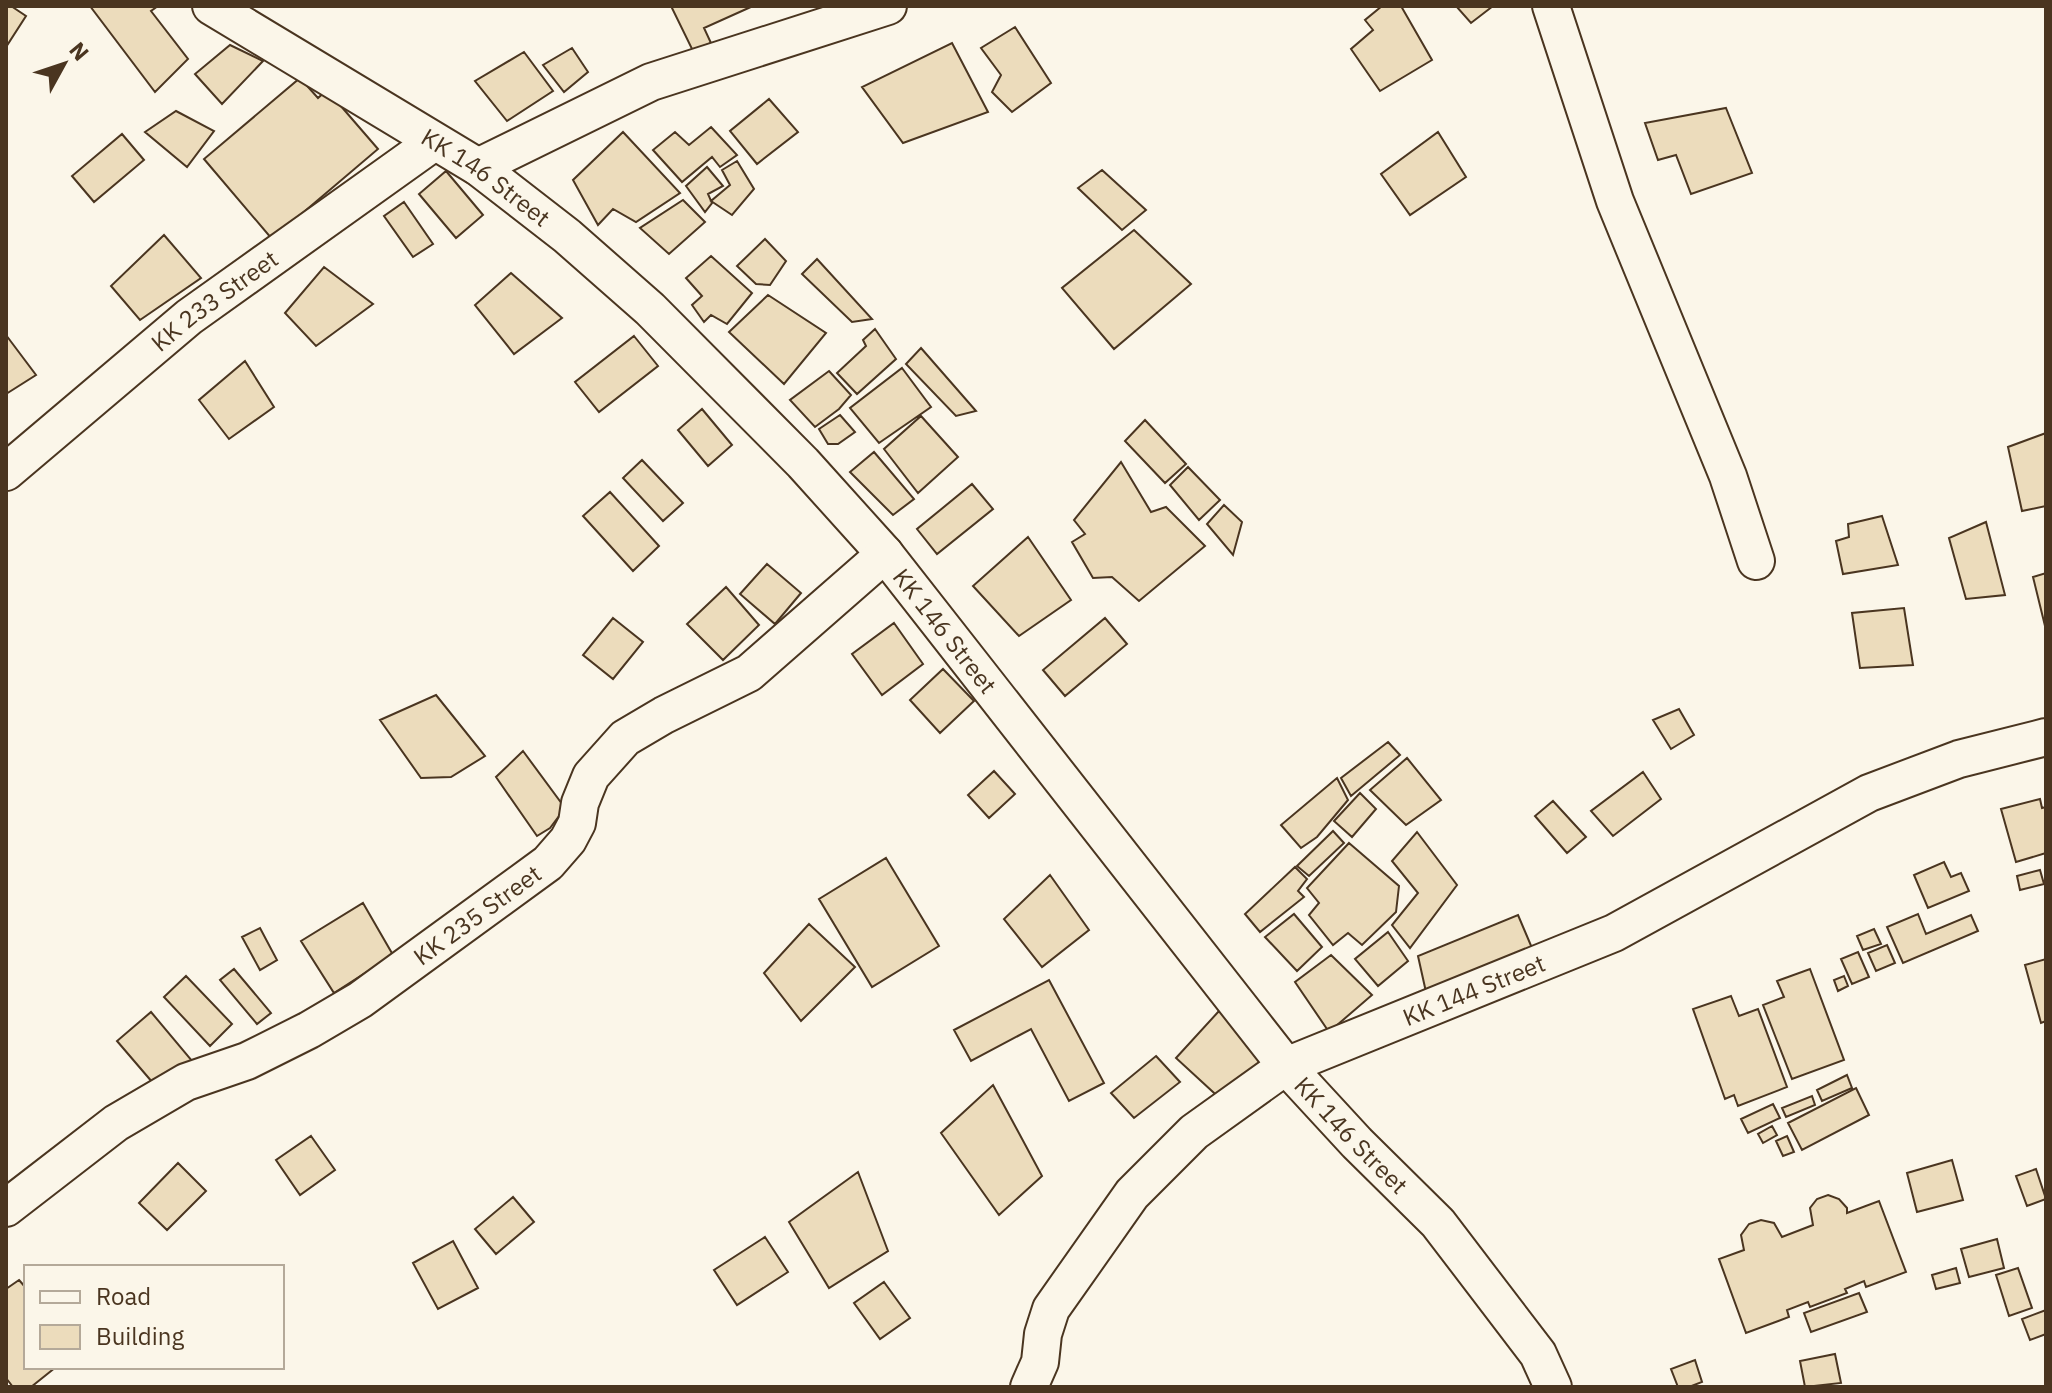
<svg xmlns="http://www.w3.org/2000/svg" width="2052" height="1393" viewBox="0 0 2052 1393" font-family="'IBM Plex Sans',sans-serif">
  <rect width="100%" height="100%" fill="#fbf6e9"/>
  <!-- building -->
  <path fill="#ecdcbc" stroke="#4a3520" stroke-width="2" d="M 6,6 L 11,6 L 26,16 L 6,47 Z
    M 90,6 L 158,6 L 151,11 L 188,59 L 155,92 Z
    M 671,6 L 753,6 L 704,28 L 711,43 L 693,51 Z
    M 1382,6 L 1401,6 L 1432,60 L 1380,91 L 1351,49 L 1373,30 L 1365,20 Z
    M 1456,6 L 1493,6 L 1471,23 Z
    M 1015,27 L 1051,83 L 1012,112 L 992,92 L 1001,75 L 981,48 Z
    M 952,43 L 988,112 L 903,143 L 862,87 Z
    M 230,45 L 263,61 L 222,104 L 195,74 Z
    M 572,48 L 588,72 L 564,92 L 543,65 Z
    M 524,52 L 553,91 L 507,121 L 475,81 Z
    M 300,78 L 318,98 L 327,90 L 378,149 L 272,239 L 204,159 Z
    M 769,99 L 798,132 L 757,164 L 730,131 Z
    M 1726,108 L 1752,173 L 1691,194 L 1676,155 L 1658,160 L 1645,123 Z
    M 176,111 L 214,131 L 187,167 L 145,132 Z
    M 711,127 L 737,155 L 720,167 L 712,157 L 682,182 L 653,150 L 675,132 L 689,145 Z
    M 623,132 L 680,193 L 636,222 L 613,209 L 598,225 L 573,180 Z
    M 1438,132 L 1466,177 L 1410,215 L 1381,174 Z
    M 122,134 L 144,160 L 94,202 L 72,176 Z
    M 737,161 L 754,189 L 732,215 L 711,201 L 730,185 L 722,170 Z
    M 707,167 L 723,186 L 708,194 L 712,203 L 705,212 L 686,186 Z
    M 1102,170 L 1146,210 L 1122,230 L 1078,188 Z
    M 446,171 L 483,215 L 456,238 L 419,194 Z
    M 683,200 L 705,222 L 669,254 L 640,228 Z
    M 404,202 L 433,244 L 413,257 L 384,216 Z
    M 1134,230 L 1191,284 L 1114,349 L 1062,288 Z
    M 164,235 L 201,278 L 140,320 L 111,286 Z
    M 765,239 L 786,261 L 770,285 L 756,284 L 737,266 Z
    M 711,256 L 752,293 L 727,324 L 711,315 L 704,322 L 692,305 L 702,296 L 686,278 Z
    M 817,259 L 872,319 L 852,322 L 802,274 Z
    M 324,267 L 373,304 L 316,346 L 285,313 Z
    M 511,273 L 562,318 L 514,354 L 475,305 Z
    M 768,295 L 826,333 L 784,384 L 729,332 Z
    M 875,329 L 896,359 L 857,394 L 837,373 L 866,346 L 863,340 Z
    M 6,335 L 36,375 L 6,394 Z
    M 634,336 L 658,366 L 599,412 L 575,382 Z
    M 921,348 L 976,411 L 956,416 L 906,364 Z
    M 245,361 L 274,407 L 229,439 L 199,400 Z
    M 902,368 L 931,407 L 879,443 L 850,408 Z
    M 829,371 L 851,395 L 839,409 L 815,427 L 790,400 Z
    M 702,409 L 732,445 L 708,466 L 678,430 Z
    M 840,415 L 855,432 L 838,444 L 828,444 L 819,429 Z
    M 921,416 L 958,457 L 918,493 L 884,449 Z
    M 1145,420 L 1186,464 L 1165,483 L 1125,441 Z
    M 2046,433 L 2046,506 L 2022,511 L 2008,447 Z
    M 874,452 L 914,499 L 893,515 L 850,472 Z
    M 642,460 L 683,503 L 663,521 L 623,478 Z
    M 1121,462 L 1151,512 L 1166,507 L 1205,546 L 1139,601 L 1112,577 L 1093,578 L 1072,542 L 1085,534 L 1074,520 Z
    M 1188,467 L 1220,500 L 1199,520 L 1170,485 Z
    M 972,484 L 993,509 L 937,554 L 917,529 Z
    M 610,492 L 659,546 L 633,571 L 583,516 Z
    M 1224,505 L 1242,522 L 1233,555 L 1207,524 Z
    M 1882,516 L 1898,565 L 1843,574 L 1836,541 L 1849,537 L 1848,524 Z
    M 1986,522 L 2005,595 L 1966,599 L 1949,538 Z
    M 1028,537 L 1071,600 L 1019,636 L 973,586 Z
    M 767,564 L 801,593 L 775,624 L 740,594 Z
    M 2046,573 L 2046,630 L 2033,577 Z
    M 726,587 L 759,625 L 723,660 L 687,624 Z
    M 1904,608 L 1913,665 L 1860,668 L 1852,613 Z
    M 613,618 L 643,642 L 613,679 L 583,655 Z
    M 1105,618 L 1127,644 L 1065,696 L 1043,670 Z
    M 894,623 L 923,664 L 882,695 L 852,654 Z
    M 943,669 L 974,701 L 940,733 L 910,700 Z
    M 436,695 L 485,756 L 451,777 L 421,778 L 380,720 Z
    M 1679,709 L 1694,735 L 1671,749 L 1653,720 Z
    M 1388,742 L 1400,755 L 1351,796 L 1341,778 Z
    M 523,751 L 565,808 L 550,828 L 537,836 L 496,777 Z
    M 1407,758 L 1441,800 L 1406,825 L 1370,790 Z
    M 994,771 L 1015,794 L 989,818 L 968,795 Z
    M 1643,772 L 1661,799 L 1613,836 L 1591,811 Z
    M 1337,778 L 1348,800 L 1317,837 L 1301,848 L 1281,825 Z
    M 1360,793 L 1376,809 L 1352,837 L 1334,821 Z
    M 2040,799 L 2042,808 L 2046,807 L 2046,853 L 2016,862 L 2001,809 Z
    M 1553,801 L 1586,837 L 1567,853 L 1535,816 Z
    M 1333,831 L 1344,843 L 1309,876 L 1297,866 Z
    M 1417,832 L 1457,885 L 1410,948 L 1392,925 L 1418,893 L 1392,861 Z
    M 1349,843 L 1399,886 L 1396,912 L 1362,945 L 1348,933 L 1333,945 L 1309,915 L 1319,903 L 1307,888 Z
    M 886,858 L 939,946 L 872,987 L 819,899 Z
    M 1944,862 L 1951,877 L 1961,873 L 1969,891 L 1928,908 L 1914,875 Z
    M 1295,867 L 1307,879 L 1298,891 L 1304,897 L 1260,932 L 1245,914 Z
    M 2040,870 L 2044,884 L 2020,890 L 2017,876 Z
    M 1050,875 L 1089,930 L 1042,967 L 1004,919 Z
    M 363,903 L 393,955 L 334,993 L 301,941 Z
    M 1294,914 L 1322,947 L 1297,971 L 1265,937 Z
    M 1918,914 L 1926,934 L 1971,915 L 1978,931 L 1903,963 L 1887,927 Z
    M 1518,915 L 1532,948 L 1426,992 L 1418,956 Z
    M 809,924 L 855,967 L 801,1021 L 764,973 Z
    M 260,928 L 277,960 L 260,970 L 242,937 Z
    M 1874,929 L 1881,944 L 1863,950 L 1857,936 Z
    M 1388,932 L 1408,961 L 1378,986 L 1355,959 Z
    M 1887,945 L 1895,963 L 1876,971 L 1868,953 Z
    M 1858,952 L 1869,977 L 1852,984 L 1841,959 Z
    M 1331,955 L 1372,995 L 1329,1032 L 1295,982 Z
    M 2046,959 L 2046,1021 L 2041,1023 L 2025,965 Z
    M 234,969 L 271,1013 L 257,1024 L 220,980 Z
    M 1810,969 L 1844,1060 L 1792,1079 L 1763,1005 L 1784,997 L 1777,981 Z
    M 186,976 L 232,1024 L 210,1046 L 164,997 Z
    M 1844,976 L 1848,986 L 1838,991 L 1834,980 Z
    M 1049,980 L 1104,1083 L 1069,1101 L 1031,1029 L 971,1061 L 954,1030 Z
    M 1731,996 L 1739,1016 L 1758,1009 L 1787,1087 L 1738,1106 L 1734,1095 L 1725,1099 L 1693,1009 Z
    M 1219,1011 L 1267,1056 L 1225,1103 L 1176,1058 Z
    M 151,1012 L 193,1062 L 159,1090 L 117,1041 Z
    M 1156,1056 L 1180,1082 L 1134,1118 L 1111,1093 Z
    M 1847,1075 L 1852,1088 L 1822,1101 L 1817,1090 Z
    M 993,1085 L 1042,1176 L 999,1215 L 941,1133 Z
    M 1856,1088 L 1869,1115 L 1802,1150 L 1788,1123 Z
    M 1812,1096 L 1815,1105 L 1786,1117 L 1782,1108 Z
    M 1773,1104 L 1780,1118 L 1748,1133 L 1741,1119 Z
    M 1772,1126 L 1777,1135 L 1763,1143 L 1758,1134 Z
    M 311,1136 L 335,1170 L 300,1195 L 276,1160 Z
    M 1787,1136 L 1794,1152 L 1783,1156 L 1776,1141 Z
    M 1952,1160 L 1963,1200 L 1917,1212 L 1907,1173 Z
    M 178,1163 L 206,1191 L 167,1230 L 139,1203 Z
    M 2036,1169 L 2046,1199 L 2027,1206 L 2016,1176 Z
    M 858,1172 L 888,1251 L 829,1288 L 789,1222 Z
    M 1828,1195 L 1839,1199 L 1847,1208 L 1847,1213 L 1879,1201 L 1906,1272 L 1866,1287 L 1864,1281 L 1845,1289 L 1847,1293 L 1810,1307 L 1808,1302 L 1787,1310 L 1789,1317 L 1746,1333 L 1719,1259 L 1744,1250 L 1741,1235 L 1749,1224 L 1761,1220 L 1774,1223 L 1782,1237 L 1813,1225 L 1810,1208 L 1817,1199 Z
    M 513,1197 L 534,1222 L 496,1254 L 475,1229 Z
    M 765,1237 L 788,1272 L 737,1305 L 714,1270 Z
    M 1997,1239 L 2004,1268 L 1969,1277 L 1961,1249 Z
    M 453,1241 L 478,1288 L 438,1309 L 413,1263 Z
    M 1956,1268 L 1960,1283 L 1936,1289 L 1932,1275 Z
    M 2018,1268 L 2032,1308 L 2009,1316 L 1996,1275 Z
    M 19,1280 L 26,1288 L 26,1367 L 56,1367 L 31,1387 L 13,1387 L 6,1378 L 6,1289 Z
    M 884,1282 L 910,1318 L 880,1339 L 854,1303 Z
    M 1859,1293 L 1867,1312 L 1811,1332 L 1804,1313 Z
    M 2046,1310 L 2046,1334 L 2030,1340 L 2022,1319 Z
    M 1835,1354 L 1841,1383 L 1805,1387 L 1800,1361 Z
    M 1695,1360 L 1702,1382 L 1689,1387 L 1678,1387 L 1671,1369 Z"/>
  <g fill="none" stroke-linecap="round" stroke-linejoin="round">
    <defs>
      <g id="street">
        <path id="s1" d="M 211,6 L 478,167 L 567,236 L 650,309 L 803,463 L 885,554 L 1286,1066 L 1357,1143 L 1438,1223 L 1538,1354 L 1553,1387"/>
        <path d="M 1551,6 L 1615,201 L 1728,476 L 1756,561"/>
        <path d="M 478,167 L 651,82 L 888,6"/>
        <path id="s2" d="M 6,472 L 189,317 L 434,142"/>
        <path id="s3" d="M 6,1208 L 116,1123 L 186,1082 L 247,1061 L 309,1030 L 360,1000 L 548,863 L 568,840 L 577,823 L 580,803 L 591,776 L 625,738 L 664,715 L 749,673 L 885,554"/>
        <path id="s4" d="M 1029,1387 L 1040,1362 L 1043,1334 L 1051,1309 L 1132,1194 L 1194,1132 L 1286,1066 L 1614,933 L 1869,793 L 1959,759 L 2046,737"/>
      </g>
    </defs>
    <!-- street casing -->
    <use href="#street" stroke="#4a3520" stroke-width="40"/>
    <!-- street -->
    <use href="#street" stroke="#fbf6e9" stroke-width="36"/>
  </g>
  <g text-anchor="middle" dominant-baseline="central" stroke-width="6" stroke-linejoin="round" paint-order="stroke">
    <!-- street labels -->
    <g font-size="24" fill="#4a3520" stroke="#fbf6e9">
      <text stroke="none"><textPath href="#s1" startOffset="324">KK 146 Street</textPath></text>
      <text stroke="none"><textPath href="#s2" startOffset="270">KK 233 Street</textPath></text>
      <text stroke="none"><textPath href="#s1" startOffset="972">KK 146 Street</textPath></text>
      <text stroke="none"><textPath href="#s3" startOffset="558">KK 235 Street</textPath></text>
      <text stroke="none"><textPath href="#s4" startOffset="626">KK 144 Street</textPath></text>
      <text stroke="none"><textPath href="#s1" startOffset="1620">KK 146 Street</textPath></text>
    </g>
  </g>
  <!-- border -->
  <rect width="2052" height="1393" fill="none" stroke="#4a3520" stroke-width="16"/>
  <!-- legend -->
  <rect x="24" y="1265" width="260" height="104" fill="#fbf6e9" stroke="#b4a999" stroke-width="2"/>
  <rect x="40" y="1291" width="40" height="12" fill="#fbf6e9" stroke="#b4a999" stroke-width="2"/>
  <text x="96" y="1305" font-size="24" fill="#4a3520">Road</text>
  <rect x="40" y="1325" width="40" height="24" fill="#ecdcbc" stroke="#b4a999" stroke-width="2"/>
  <text x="96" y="1345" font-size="24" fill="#4a3520">Building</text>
  <!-- north arrow -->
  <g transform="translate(64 64) rotate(50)" stroke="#fbf6e9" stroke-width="6" paint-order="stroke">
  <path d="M0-6L14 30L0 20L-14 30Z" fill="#4a3520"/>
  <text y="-12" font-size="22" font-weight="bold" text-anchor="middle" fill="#4a3520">N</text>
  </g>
</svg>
